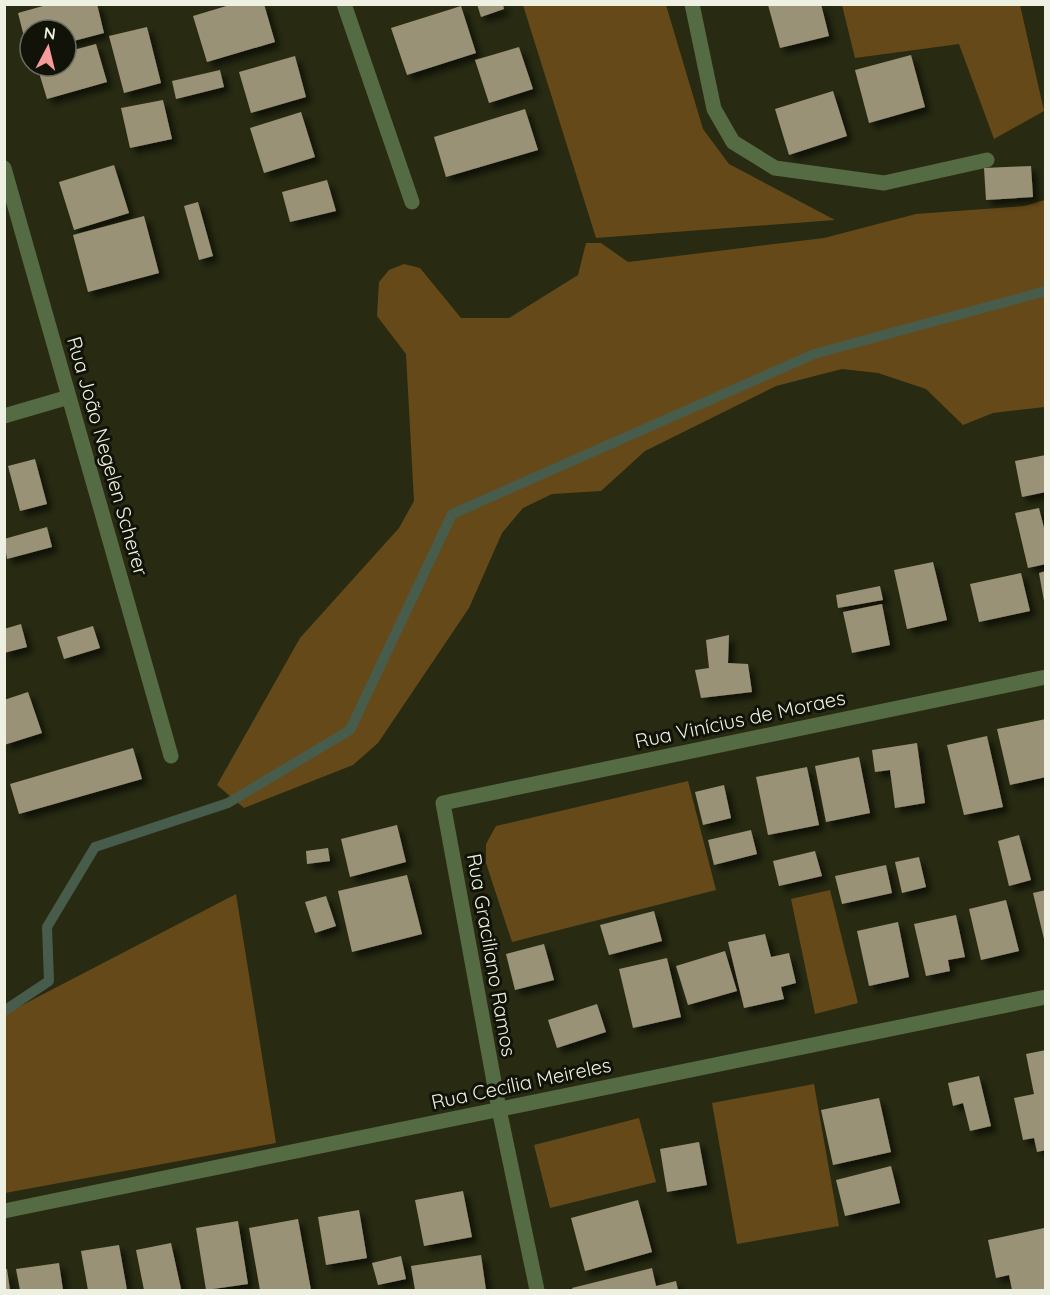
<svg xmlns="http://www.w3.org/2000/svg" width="1050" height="1295" viewBox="0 0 1050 1295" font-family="Quicksand,sans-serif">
  <defs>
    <filter id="shadow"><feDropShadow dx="5.5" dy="5.5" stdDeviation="3" flood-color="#0009"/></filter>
  </defs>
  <rect width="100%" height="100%" fill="#282b12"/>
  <!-- green -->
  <path fill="#664919" d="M 523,5 L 666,5 L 703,129 L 729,164 L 835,220 L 596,238 Z
    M 842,5 L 1020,5 L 1044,111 L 994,139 L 959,44 L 855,58 Z
    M 1045,200 L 1045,407 L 993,413 L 963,425 L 926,389 L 878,373 L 842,369 L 776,386 L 645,451 L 601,491 L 552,494 L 523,508 L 502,533 L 469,608 L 378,743 L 353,765 L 244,808 L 217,785 L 300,638 L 399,528 L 414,501 L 406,354 L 377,316 L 379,282 L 389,270 L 404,264 L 420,268 L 461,318 L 509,318 L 578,275 L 586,243 L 601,243 L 628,262 L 824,238 L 916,214 L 1024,206 Z
    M 688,781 L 716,890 L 512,942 L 486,863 L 486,844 L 496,826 Z
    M 830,890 L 858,1003 L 815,1014 L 791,899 Z
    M 236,894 L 276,1143 L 5,1193 L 5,1014 Z
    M 814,1084 L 839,1226 L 737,1244 L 712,1103 Z
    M 639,1118 L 656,1182 L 550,1208 L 534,1145 Z"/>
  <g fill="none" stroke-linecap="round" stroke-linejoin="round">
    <!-- stream -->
    <path stroke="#475c4a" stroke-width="10" d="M 4,1011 L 49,981 L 47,927 L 95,847 L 228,803 L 350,730 L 452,514 L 814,354 L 1046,291"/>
  </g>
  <!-- building -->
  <path fill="#9a9276" filter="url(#shadow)" d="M 50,4 L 97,4 L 104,33 L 66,43 L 66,30 L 30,30 L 29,56 L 18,13 Z
    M 233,4 L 264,4 L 275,42 L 207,62 L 193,16 Z
    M 477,4 L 503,4 L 504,9 L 481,17 Z
    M 821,4 L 829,36 L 780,48 L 768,5 Z
    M 461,6 L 476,53 L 407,75 L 391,28 Z
    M 147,27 L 161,83 L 124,93 L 109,36 Z
    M 96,44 L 107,82 L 47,99 L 37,66 L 66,66 L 66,52 Z
    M 519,47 L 533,89 L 489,103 L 475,60 Z
    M 911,55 L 925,107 L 869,123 L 855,70 Z
    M 295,56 L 306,97 L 251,113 L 239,72 Z
    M 220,70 L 224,87 L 176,99 L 172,81 Z
    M 833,91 L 847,136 L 789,155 L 775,109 Z
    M 163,100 L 172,139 L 130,148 L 121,108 Z
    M 525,109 L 538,150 L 446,177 L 434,137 Z
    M 301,112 L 315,157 L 264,173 L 250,128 Z
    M 114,165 L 129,213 L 74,230 L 59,182 Z
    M 1031,166 L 1033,197 L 986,200 L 984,168 Z
    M 327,180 L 336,211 L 290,222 L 282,192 Z
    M 198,202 L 213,256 L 199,260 L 184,206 Z
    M 144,216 L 159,273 L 88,292 L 73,235 Z
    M 1046,455 L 1046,492 L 1022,497 L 1015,461 Z
    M 35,459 L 47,504 L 20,511 L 8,466 Z
    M 1039,508 L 1046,536 L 1046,564 L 1028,568 L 1015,513 Z
    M 47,527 L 52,547 L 7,559 L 4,539 Z
    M 933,562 L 947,620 L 907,629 L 894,570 Z
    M 1046,571 L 1046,601 L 1044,601 L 1039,573 Z
    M 1021,573 L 1030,611 L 979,622 L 970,584 Z
    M 880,586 L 883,600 L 838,608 L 836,595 Z
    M 882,604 L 890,645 L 852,653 L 843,612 Z
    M 21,624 L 27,647 L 4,653 L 4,629 Z
    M 93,626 L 100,648 L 64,659 L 57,637 Z
    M 729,635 L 728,663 L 748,664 L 752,692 L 701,698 L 695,670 L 709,668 L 706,640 Z
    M 28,692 L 42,733 L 4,745 L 4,700 Z
    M 1046,719 L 1046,777 L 1010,785 L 997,729 Z
    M 987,736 L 1003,807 L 964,815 L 947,745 Z
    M 917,743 L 925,803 L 895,808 L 890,770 L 875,772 L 872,750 Z
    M 133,748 L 142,779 L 19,814 L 10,784 Z
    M 859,757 L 870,813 L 826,822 L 815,766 Z
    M 807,767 L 819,825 L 768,835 L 756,777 Z
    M 724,785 L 731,818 L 703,825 L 695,792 Z
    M 397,825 L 406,862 L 350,877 L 341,839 Z
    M 751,830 L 757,854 L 714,865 L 708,840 Z
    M 1019,835 L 1031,880 L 1009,886 L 998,841 Z
    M 328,848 L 330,861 L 307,864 L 306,851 Z
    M 815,851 L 822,876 L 779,886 L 773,861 Z
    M 919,857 L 926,887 L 902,893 L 895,862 Z
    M 886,865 L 892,893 L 842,904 L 835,876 Z
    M 407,875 L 422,934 L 352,952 L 338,891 Z
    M 1046,890 L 1046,942 L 1045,943 L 1033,893 Z
    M 326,896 L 336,926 L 315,933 L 305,902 Z
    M 1006,900 L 1019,951 L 981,960 L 969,909 Z
    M 654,911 L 662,941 L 609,955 L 600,925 Z
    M 956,915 L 965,957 L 948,960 L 950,971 L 926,976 L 914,924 Z
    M 898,922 L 909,977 L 869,986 L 857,931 Z
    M 765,934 L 771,957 L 789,953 L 796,983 L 781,987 L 784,999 L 744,1008 L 728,942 Z
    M 544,944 L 554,980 L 515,990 L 506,954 Z
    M 725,951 L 737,991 L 688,1005 L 676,966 Z
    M 667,958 L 681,1017 L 633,1028 L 619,969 Z
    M 597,1004 L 606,1032 L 557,1048 L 548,1020 Z
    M 1046,1050 L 1046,1150 L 1037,1152 L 1034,1138 L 1023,1140 L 1014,1098 L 1034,1094 L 1026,1054 Z
    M 979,1076 L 991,1126 L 970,1131 L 963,1103 L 953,1106 L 948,1083 Z
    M 879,1098 L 891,1152 L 833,1165 L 821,1110 Z
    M 699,1142 L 707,1185 L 667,1192 L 660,1149 Z
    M 891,1166 L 900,1203 L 845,1216 L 836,1180 Z
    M 463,1191 L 472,1237 L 424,1246 L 415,1200 Z
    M 638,1200 L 652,1252 L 585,1271 L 571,1218 Z
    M 359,1210 L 367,1258 L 326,1265 L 318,1217 Z
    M 298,1219 L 311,1290 L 260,1290 L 249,1228 Z
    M 238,1221 L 248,1284 L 206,1290 L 196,1228 Z
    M 1044,1228 L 1046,1290 L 1012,1290 L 1009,1275 L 996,1278 L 988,1240 Z
    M 171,1243 L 181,1289 L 144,1290 L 136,1250 Z
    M 119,1245 L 127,1290 L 88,1290 L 81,1251 Z
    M 481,1255 L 486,1290 L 415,1290 L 411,1266 Z
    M 401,1256 L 406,1279 L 378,1285 L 372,1263 Z
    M 59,1263 L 63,1290 L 20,1290 L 16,1269 Z
    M 652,1268 L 656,1286 L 676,1281 L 678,1290 L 573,1290 L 572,1288 Z
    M 4,1269 L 7,1269 L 10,1290 L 4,1290 Z"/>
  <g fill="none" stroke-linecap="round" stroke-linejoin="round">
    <!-- minor -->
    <path stroke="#546b43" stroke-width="15" d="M 344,4 L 412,202
      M 692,4 L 714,109 L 733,142 L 775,168 L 884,183 L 987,160
      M 4,168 L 171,756
      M 4,416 L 69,397
      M 4,1211 L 1046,997
      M 537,1290 L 499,1109 L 443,803 L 1046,677"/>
  </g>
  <g text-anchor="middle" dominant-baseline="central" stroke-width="6" stroke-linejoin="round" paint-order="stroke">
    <!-- street labels -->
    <g font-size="20" fill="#eef1e1" stroke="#111308">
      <text transform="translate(108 456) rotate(74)">Rua João Negelen Scherer</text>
      <text transform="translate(740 719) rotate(-12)">Rua Vinícius de Moraes</text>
      <text transform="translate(492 955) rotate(80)">Rua Graciliano Ramos</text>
      <text transform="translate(521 1083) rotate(-12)">Rua Cecília Meireles</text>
    </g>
  </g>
  <!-- border -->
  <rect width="1050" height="1295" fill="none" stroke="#eef1e1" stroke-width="12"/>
  <!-- north arrow -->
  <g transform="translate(48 48) rotate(7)"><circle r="28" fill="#111308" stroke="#696c5f" stroke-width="1.5"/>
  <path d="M0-4.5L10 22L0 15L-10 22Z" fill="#f59b9b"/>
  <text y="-9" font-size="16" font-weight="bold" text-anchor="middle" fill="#eef1e1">N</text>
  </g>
</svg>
